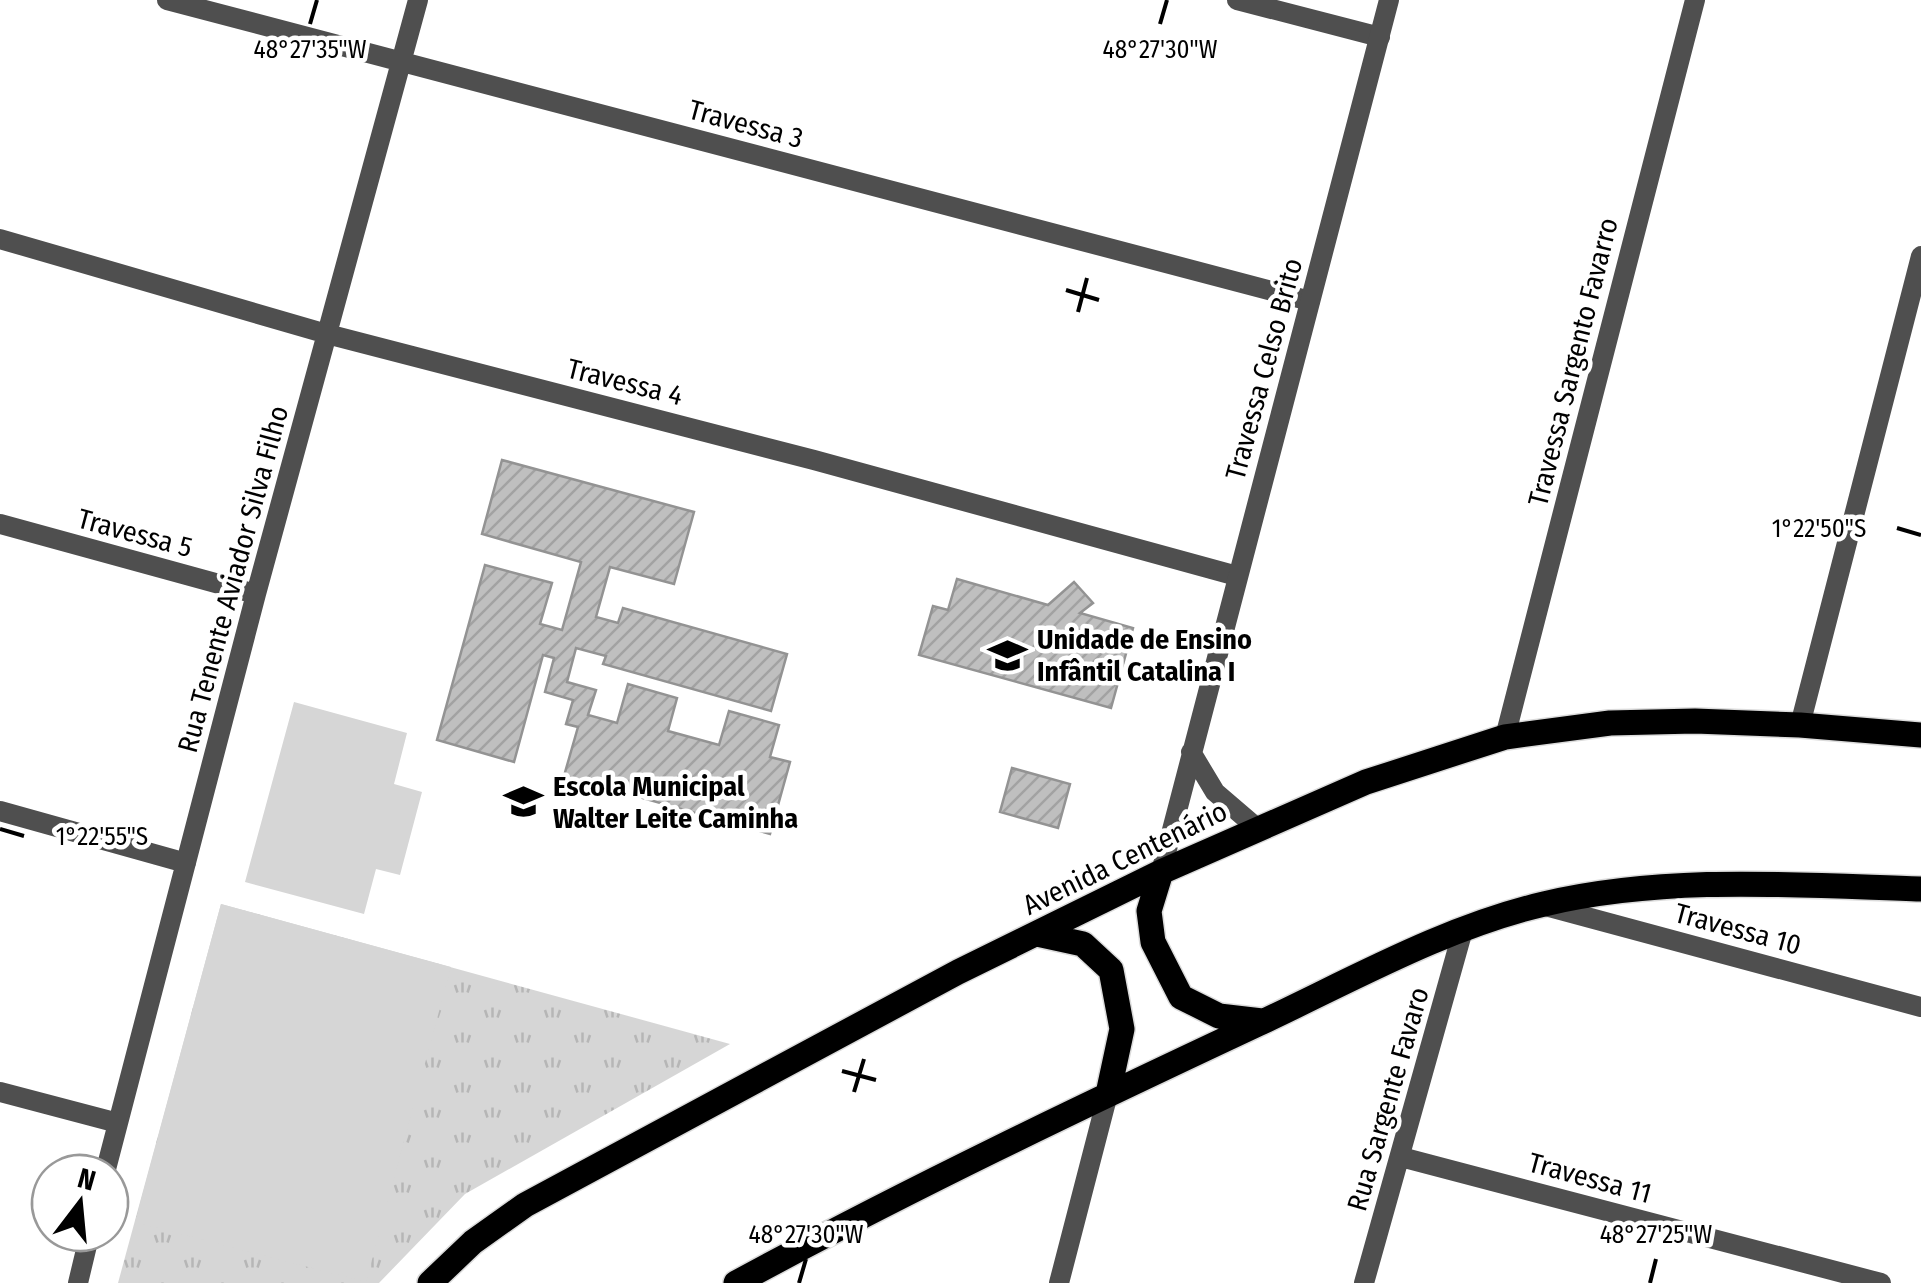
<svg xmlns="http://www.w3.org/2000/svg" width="1921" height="1283" viewBox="0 0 1921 1283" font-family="'Fira Sans Condensed',sans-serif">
  <defs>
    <pattern id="park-tufts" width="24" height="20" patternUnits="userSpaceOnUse" patternTransform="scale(2.5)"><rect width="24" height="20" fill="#d6d6d6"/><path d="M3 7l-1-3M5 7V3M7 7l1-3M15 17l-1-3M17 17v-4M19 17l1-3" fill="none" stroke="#b6b6b6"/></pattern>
    <pattern id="building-hatch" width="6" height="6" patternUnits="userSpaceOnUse" patternTransform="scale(2.5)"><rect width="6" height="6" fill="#bfbfbf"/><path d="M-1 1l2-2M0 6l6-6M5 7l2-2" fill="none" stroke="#a2a2a2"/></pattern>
  </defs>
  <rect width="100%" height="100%" fill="#fff"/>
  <!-- park -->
  <path fill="url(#park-tufts)" d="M 221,904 L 730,1044 L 465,1194 L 379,1283 L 118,1283 Z"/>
  <!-- pitch -->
  <path fill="#d6d6d6" d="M 294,702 L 407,733 L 394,784 L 422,792 L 400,875 L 376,869 L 364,914 L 245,882 Z
    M 221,904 L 451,967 L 366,1282 L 135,1222 Z"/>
  <!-- building -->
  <path fill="url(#building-hatch)" stroke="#939393" stroke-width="2.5" d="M 502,460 L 694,512 L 674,584 L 610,567 L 596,617 L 618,623 L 623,608 L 787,654 L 771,711 L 603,664 L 606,656 L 576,648 L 567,682 L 596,690 L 588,715 L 617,723 L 628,684 L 677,698 L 668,731 L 719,745 L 729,711 L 779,725 L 770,757 L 790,762 L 770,834 L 564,776 L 578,727 L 566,724 L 573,700 L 545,692 L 554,658 L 543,655 L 514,762 L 437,740 L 485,565 L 552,583 L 540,624 L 562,630 L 581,562 L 482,534 Z
    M 957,579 L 1048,605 L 1074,582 L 1093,603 L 1080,613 L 1133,628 L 1111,708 L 919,655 L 933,606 L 948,610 Z
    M 1012,768 L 1070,784 L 1058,828 L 1000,812 Z"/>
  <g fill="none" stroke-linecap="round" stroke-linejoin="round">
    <defs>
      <path id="primary" d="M 1161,872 L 1149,911 L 1153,942 L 1181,997 L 1219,1016 L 1262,1021
        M 1037,934 L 1083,944 L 1111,970 L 1122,1029 L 1108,1094
        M 430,1283 L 473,1242 L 525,1205 L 770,1073 L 958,972 L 1161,872 L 1366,782 L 1505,737 L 1610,723 L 1695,721 L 1800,725 L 1921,735
        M 736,1283 C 907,1190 1083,1106 1258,1024 C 1350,981 1445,927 1544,904 C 1667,875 1796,885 1921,889"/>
    </defs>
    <!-- primary casing -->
    <use href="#primary" stroke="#dbdbdb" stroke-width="28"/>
    <!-- minor -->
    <path stroke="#4f4f4f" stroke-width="20" d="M 167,0 L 1310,301
      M 1237,0 L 1380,37
      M 0,239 L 327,334 L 814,460 L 1237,576
      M 0,524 L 256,594
      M 1800,725 L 1921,256
      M 1505,737 L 1695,0
      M 0,811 L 186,863
      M 1542,905 L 1921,1007
      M 0,1092 L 118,1123
      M 1401,1157 L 1881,1283
      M 105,1173 L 256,594 L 418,0
      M 78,1283 L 90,1233
      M 1059,1283 L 1108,1094
      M 1364,1283 L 1463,930"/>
    <!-- tertiary -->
    <path stroke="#4f4f4f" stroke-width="20" d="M 1191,752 L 1215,792 L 1257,828
      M 1161,872 L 1389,0"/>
    <!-- primary -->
    <use href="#primary" stroke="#000" stroke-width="25"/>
  </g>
  <!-- ticks -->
  <path fill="none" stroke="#000" stroke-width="4" d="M 310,24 L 317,0M 1160,24 L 1167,0M 1066,290 L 1099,300M 1078,312 L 1087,278M 1897,528 L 1921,535M 0,829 L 24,836M 842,1071 L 876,1080M 854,1092 L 864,1059M 799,1283 L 806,1259M 1650,1283 L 1656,1259"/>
  <!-- icons -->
  <defs>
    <symbol id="school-bare" viewBox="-9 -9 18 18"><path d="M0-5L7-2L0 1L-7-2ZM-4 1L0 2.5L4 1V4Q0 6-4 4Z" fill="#000" stroke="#fff" stroke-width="2.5" paint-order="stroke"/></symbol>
  </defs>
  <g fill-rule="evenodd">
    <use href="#school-bare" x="980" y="628" width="55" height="55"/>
    <use href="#school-bare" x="496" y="774" width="55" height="55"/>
  </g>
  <g text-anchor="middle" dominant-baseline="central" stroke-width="9" stroke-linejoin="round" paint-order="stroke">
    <!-- street labels -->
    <g font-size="28" fill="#000" stroke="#fff">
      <text transform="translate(746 124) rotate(15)">Travessa 3</text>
      <text transform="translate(1573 362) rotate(-76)">Travessa Sargento Favarro</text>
      <text transform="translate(1264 369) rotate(-75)">Travessa Celso Brito</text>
      <text transform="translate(625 382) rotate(14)">Travessa 4</text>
      <text transform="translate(135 533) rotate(15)">Travessa 5</text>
      <text transform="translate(233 579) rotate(-75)">Rua Tenente Aviador Silva Filho</text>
      <text transform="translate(1125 858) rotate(-26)">Avenida Centenário</text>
      <text transform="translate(1738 929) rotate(15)">Travessa 10</text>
      <text transform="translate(1388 1099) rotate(-74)">Rua Sargente Favaro</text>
      <text transform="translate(1590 1178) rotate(15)">Travessa 11</text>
    </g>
    <!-- poi labels -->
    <g font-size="28" font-weight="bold" fill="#000" stroke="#fff" text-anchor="start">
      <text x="1037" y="639">Unidade de Ensino<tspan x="1037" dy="32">Infântil Catalina I</tspan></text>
      <text x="553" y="786">Escola Municipal<tspan x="553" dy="32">Walter Leite Caminha</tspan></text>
    </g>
  </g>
  <g font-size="25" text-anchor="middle" fill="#000" stroke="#fff" stroke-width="9" stroke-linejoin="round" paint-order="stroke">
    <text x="310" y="58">48°27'35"W</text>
    <text x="1160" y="58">48°27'30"W</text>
    <text x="1819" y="537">1°22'50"S</text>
    <text x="102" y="845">1°22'55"S</text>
    <text x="1656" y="1243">48°27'25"W</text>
    <text x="806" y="1243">48°27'30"W</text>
  </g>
  <!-- north arrow -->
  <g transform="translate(80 1203) rotate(16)"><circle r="48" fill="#ffffff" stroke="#999999" stroke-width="2.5"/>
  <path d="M0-8L18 38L0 25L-18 38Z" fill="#000000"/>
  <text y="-15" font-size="28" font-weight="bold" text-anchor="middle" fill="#000000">N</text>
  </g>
</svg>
